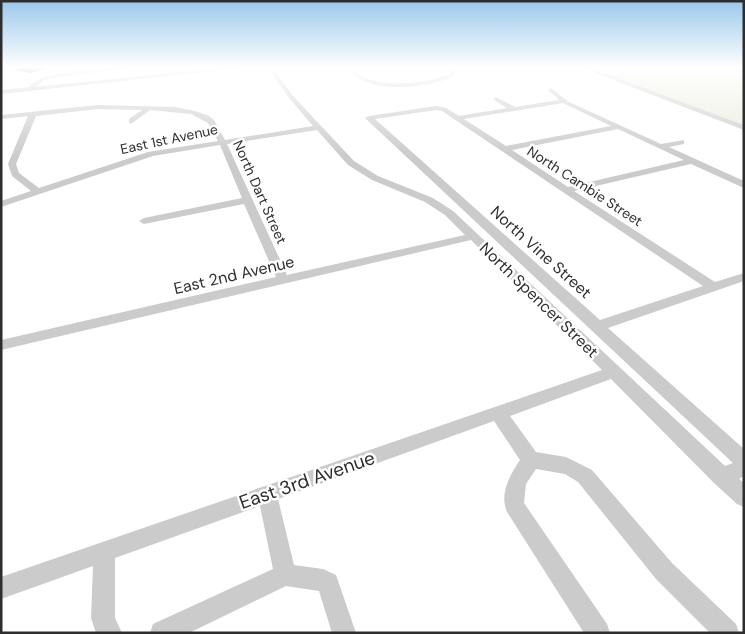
<svg xmlns="http://www.w3.org/2000/svg" width="745" height="634" viewBox="0 0 745 634" font-family="'DM Sans',sans-serif">
  <rect width="100%" height="100%" fill="#fff"/>
  <!-- green -->
  <path fill="#e8ecda" d="M 624,68 L 744,68 L 744,125 L 598,72 Z"/>
  <!-- building -->
  <path fill="#151515" d="M 19,68 L 44,68 L 44,69 L 31,73 L 13,70 Z"/>
  <g fill="none" stroke-linecap="round" stroke-linejoin="round">
    <!-- minor -->
    <path fill="#cbcbcb" fill-rule="evenodd" d="M 107,68 L 130,68 L 53,78 L 44,80 L 35,87 L 218,68 L 242,68 L 1,94 L 1,90 L 30,87 L 30,85 C 52,70 81,71 107,68 Z
      M 268,68 L 273,68 L 293,96 L 354,161 L 378,176 L 433,198 L 453,211 L 725,466 L 733,463 L 365,118 L 369,116 L 436,106 L 446,108 L 459,116 L 507,108 L 494,100 L 493,99 L 496,97 L 515,107 L 559,100 L 548,90 L 551,88 L 569,102 L 661,144 L 684,140 L 684,144 L 669,147 L 744,181 L 744,188 L 691,164 L 574,191 L 715,282 L 744,273 L 744,281 L 608,328 L 744,449 L 744,476 L 739,479 L 744,483 L 744,507 L 737,504 L 714,483 L 611,379 L 510,416 L 536,452 L 566,457 L 592,470 L 672,563 L 736,624 L 739,633 L 710,633 L 656,579 L 578,482 L 565,474 L 536,469 L 526,484 L 524,503 L 607,624 L 610,633 L 584,633 L 507,512 C 499,494 510,475 520,460 L 494,421 L 278,499 L 294,565 L 323,569 L 336,575 L 356,633 L 332,633 L 319,591 L 286,586 L 189,633 L 150,633 L 153,624 L 273,569 L 260,506 L 115,558 L 115,618 L 122,633 L 96,633 L 91,618 L 93,566 L 1,599 L 1,577 L 602,370 L 471,240 L 1,350 L 1,340 L 276,277 L 244,204 L 144,224 L 139,221 L 144,218 L 242,198 L 220,145 L 153,156 L 1,207 L 1,201 L 31,191 L 12,176 L 8,164 L 28,116 L 1,119 L 1,115 L 98,105 L 175,107 L 195,111 L 209,116 L 214,120 L 225,140 L 313,126 L 289,98 ZM 563,103 L 611,126 L 506,146 L 464,119 ZM 98,109 L 142,110 L 129,119 L 129,123 L 132,123 L 150,110 L 191,114 L 208,123 L 218,141 L 148,152 L 39,188 L 19,173 L 16,164 L 36,116 ZM 436,110 L 442,111 L 703,286 L 600,320 L 375,119 ZM 618,129 L 684,160 L 568,187 L 512,150 ZM 317,130 L 348,165 L 372,180 L 425,202 L 445,215 L 465,235 L 287,275 L 227,144 Z
      M 348,68 L 353,68 C 370,91 427,84 450,74 L 451,68 L 457,68 L 455,76 C 428,88 367,96 348,68 Z
      M 582,68 L 590,68 L 744,125 L 744,130 Z"/>
  </g>
  <!-- sky -->
  <linearGradient id="sky" x2="0" y2="1"><stop stop-color="#9ac8ea"/><stop offset="0.43" stop-color="#fff"/><stop offset="1" stop-color="#fff" stop-opacity="0"/></linearGradient>
  <rect width="745" height="157" fill="url(#sky)"/>
  <g text-anchor="middle" dominant-baseline="central" stroke-width="5" stroke-linejoin="round" paint-order="stroke">
    <!-- far-street labels -->
    <g font-size="14" fill="#2e2e2e" stroke="#fff">
      <text transform="translate(169 139) rotate(-12)">East 1st Avenue</text>
      <text transform="translate(585 186) rotate(33)">North Cambie Street</text>
      <text transform="translate(260 192) rotate(66)">North Dart Street</text>
    </g>
    <!-- street labels -->
    <g font-size="16" fill="#2e2e2e" stroke="#fff">
      <text transform="translate(541 252) rotate(42)">North Vine Street</text>
      <text transform="translate(234 275) rotate(-13)">East 2nd Avenue</text>
      <text transform="translate(539 300) rotate(44)">North Spencer Street</text>
    </g>
    <!-- near-street labels -->
    <g font-size="19" fill="#2e2e2e" stroke="#fff">
      <text transform="translate(307 480) rotate(-19)">East 3rd Avenue</text>
    </g>
  </g>
  <!-- border -->
  <rect width="745" height="634" fill="none" stroke="#2e2e2e" stroke-width="5"/>
</svg>
